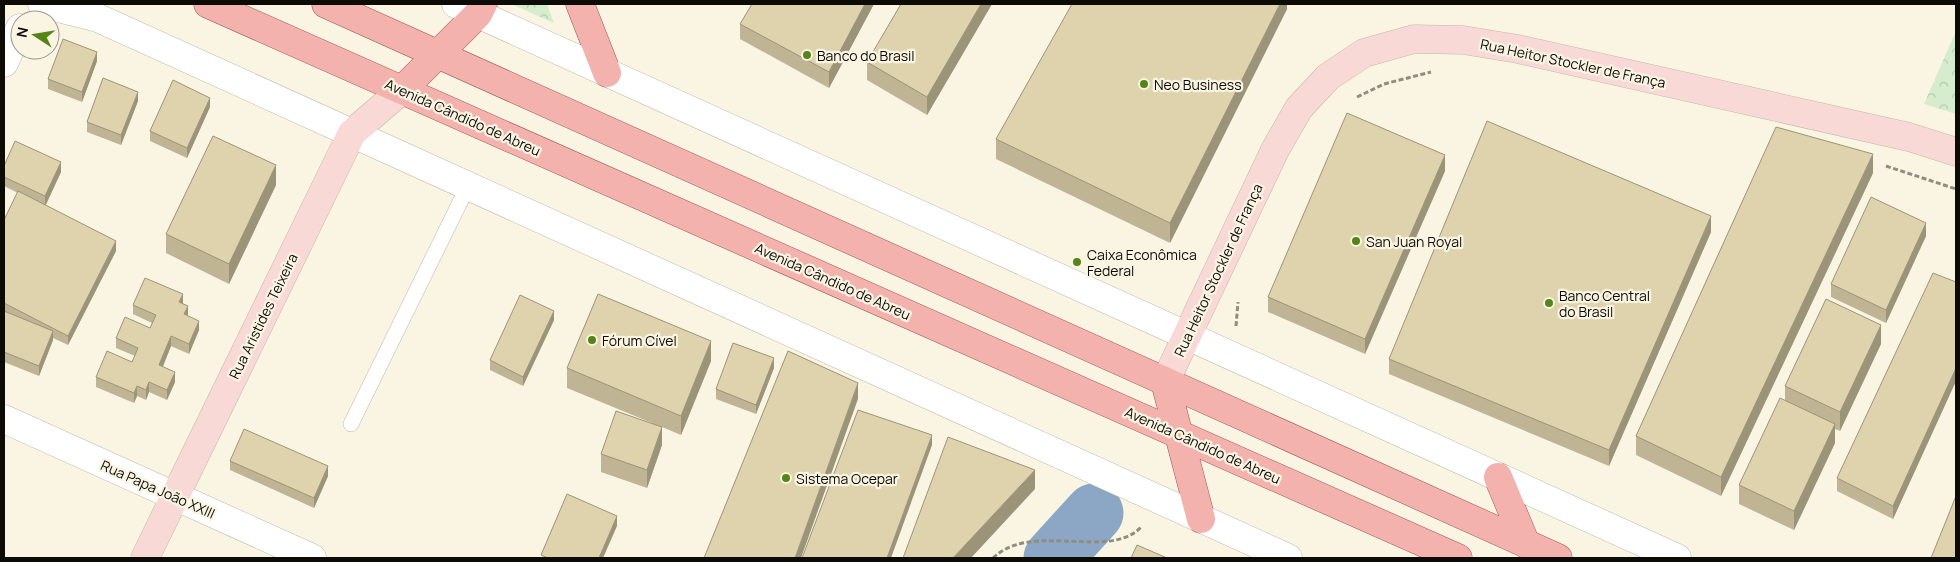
<svg xmlns="http://www.w3.org/2000/svg" width="1960" height="562" viewBox="0 0 1960 562" font-family="Manrope,sans-serif">
  <defs>
    <pattern id="park-crowns" width="20" height="18" patternUnits="userSpaceOnUse" patternTransform="scale(1.25)"><rect width="20" height="18" fill="#d5eccd"/><path d="M2 6a3 3 0 1 1 6 0M12 15a3 3 0 1 1 6 0" fill="none" stroke="#b6c9af"/></pattern>
  </defs>
  <rect width="100%" height="100%" fill="#faf5e3"/>
  <!-- park -->
  <path fill="url(#park-crowns)" d="M 511,4 L 547,4 L 554,23 Z
    M 1956,31 L 1956,114 L 1924,104 Z"/>
  <g fill="none" stroke-linecap="round" stroke-linejoin="round">
    <!-- river -->
    <path stroke="#8ca7c5" stroke-width="59" d="M 1053,558 L 1094,513"/>
    <defs>
      <path id="service" d="M 351,424 L 468,186"/>
      <path id="minor" d="M 4,63 L 20,28
        M 4,419 L 312,558"/>
      <path id="tertiary" d="M 42,4 L 98,18 L 1288,558
        M 456,4 L 1677,558"/>
      <path id="secondary" d="M 1165,382 L 1275,150 L 1299,108 L 1328,77 L 1364,53 L 1414,39 L 1463,40 L 1518,49 L 1909,137 L 1956,152
        M 145,558 L 352,133 L 402,90"/>
      <path id="primary" d="M 208,4 L 1458,558
        M 326,4 L 1558,558
        M 580,4 L 607,73
        M 402,90 L 478,14 L 483,4
        M 1165,382 L 1201,519
        M 1498,477 L 1526,544"/>
    </defs>
    <!-- service casing -->
    <use href="#service" stroke="#bfbaa9" stroke-width="16"/>
    <!-- minor casing -->
    <use href="#minor" stroke="#bfbaa9" stroke-width="29"/>
    <!-- tertiary casing -->
    <use href="#tertiary" stroke="#bfbaa9" stroke-width="29"/>
    <!-- secondary casing -->
    <use href="#secondary" stroke="#bfbaa9" stroke-width="29"/>
    <!-- primary casing -->
    <use href="#primary" stroke="#9d5650" stroke-width="29"/>
    <!-- path -->
    <path stroke="#8f8c80" stroke-width="3" stroke-dasharray="5 2.5" stroke-linecap="butt" d="M 1357,97 L 1384,84 L 1431,72
      M 1886,166 L 1956,189
      M 1236,326 L 1238,302
      M 993,558 C 1033,520 1110,562 1142,526"/>
    <!-- service -->
    <use href="#service" stroke="#fff" stroke-width="15"/>
    <!-- minor -->
    <use href="#minor" stroke="#fff" stroke-width="28"/>
    <!-- tertiary -->
    <use href="#tertiary" stroke="#fff" stroke-width="28"/>
    <!-- secondary -->
    <use href="#secondary" stroke="#f9d9d6" stroke-width="28"/>
    <!-- primary -->
    <use href="#primary" stroke="#f3b2ae" stroke-width="28"/>
  </g>
  <!-- wall -->
  <path fill="#bfb594" d="M 874,4 L 829,88 L 740,39 L 740,24 Z
    M 992,4 L 927,115 L 867,80 L 867,62 Z
    M 1287,4 L 1287,9 L 1170,243 L 996,159 L 996,139 Z
    M 97,61 L 82,102 L 48,89 L 48,79 Z
    M 138,101 L 121,145 L 87,132 L 87,122 Z
    M 210,107 L 187,158 L 150,141 L 150,131 Z
    M 4,166 L 61,172 L 46,205 L 116,251 L 68,345 L 53,338 L 53,340 L 39,376 L 4,362 L 4,220 L 18,193 L 4,186 Z
    M 1445,171 L 1365,354 L 1268,312 L 1268,297 Z
    M 1873,173 L 1721,496 L 1636,455 L 1636,436 Z
    M 276,185 L 229,284 L 166,253 L 166,234 Z
    M 1711,232 L 1609,466 L 1389,374 L 1389,359 Z
    M 1926,236 L 1886,323 L 1831,297 L 1831,284 Z
    M 1956,282 L 1956,381 L 1893,519 L 1837,491 L 1837,478 Z
    M 183,304 L 188,316 L 199,330 L 189,354 L 171,346 L 163,367 L 175,382 L 167,400 L 149,392 L 146,400 L 137,396 L 134,403 L 96,387 L 96,377 L 132,362 L 135,356 L 116,348 L 116,338 L 150,328 L 152,323 L 133,314 L 133,305 Z
    M 554,320 L 523,386 L 490,370 L 490,360 Z
    M 1881,344 L 1840,431 L 1835,429 L 1835,443 L 1794,530 L 1739,504 L 1739,485 L 1785,401 L 1785,386 Z
    M 711,361 L 681,435 L 662,427 L 662,445 L 647,488 L 601,472 L 601,454 L 652,423 L 567,388 L 567,368 Z
    M 774,368 L 756,414 L 716,399 L 716,389 Z
    M 230,461 L 328,476 L 314,508 L 230,470 Z"/>
  <!-- shaded-wall -->
  <path fill="#9b9478" d="M 865,4 L 874,4 L 829,88 L 829,72 Z
    M 981,4 L 992,4 L 927,115 L 927,97 Z
    M 1280,4 L 1287,4 L 1287,9 L 1170,243 L 1170,223 Z
    M 97,52 L 97,61 L 82,102 L 82,92 Z
    M 138,92 L 138,101 L 121,145 L 121,135 Z
    M 210,98 L 210,107 L 187,158 L 187,148 Z
    M 1873,154 L 1873,173 L 1721,496 L 1721,477 Z
    M 1445,155 L 1445,171 L 1365,354 L 1365,339 Z
    M 61,162 L 61,172 L 45,206 L 45,196 Z
    M 276,165 L 276,185 L 229,284 L 229,264 Z
    M 1711,216 L 1711,232 L 1609,466 L 1609,450 Z
    M 1926,223 L 1926,236 L 1886,323 L 1886,310 Z
    M 116,241 L 116,251 L 68,345 L 68,336 Z
    M 183,294 L 183,304 L 179,302 Z
    M 188,306 L 188,316 L 184,314 Z
    M 554,311 L 554,320 L 523,386 L 523,377 Z
    M 199,321 L 199,330 L 189,354 L 189,344 Z
    M 1881,325 L 1881,344 L 1840,431 L 1840,412 Z
    M 53,331 L 53,340 L 39,376 L 39,366 Z
    M 171,336 L 171,346 L 159,375 L 159,365 Z
    M 711,341 L 711,361 L 681,435 L 681,416 Z
    M 774,358 L 774,368 L 756,414 L 756,405 Z
    M 1956,368 L 1956,381 L 1893,519 L 1893,506 Z
    M 175,372 L 175,382 L 167,400 L 167,390 Z
    M 149,382 L 149,392 L 146,400 L 146,390 Z
    M 858,383 L 858,399 L 801,558 L 795,558 Z
    M 137,386 L 137,396 L 134,403 L 134,393 Z
    M 1835,424 L 1835,443 L 1794,530 L 1794,511 Z
    M 662,427 L 662,445 L 647,488 L 647,470 Z
    M 932,435 L 932,445 L 891,558 L 887,558 Z
    M 328,466 L 328,476 L 314,508 L 314,498 Z
    M 1035,470 L 1035,489 L 971,558 L 953,558 Z
    M 617,516 L 617,526 L 603,558 L 599,558 Z"/>
  <!-- building -->
  <path fill="#ded3ac" stroke="#9b9478" d="M 752,4 L 865,4 L 829,72 L 740,24 Z
    M 901,4 L 981,4 L 927,97 L 867,62 Z
    M 1072,4 L 1280,4 L 1170,223 L 996,139 Z
    M 63,39 L 97,52 L 82,92 L 48,79 Z
    M 103,78 L 138,92 L 121,135 L 87,122 Z
    M 173,80 L 210,98 L 187,148 L 150,131 Z
    M 1347,113 L 1445,155 L 1365,339 L 1268,297 Z
    M 1487,121 L 1711,216 L 1609,450 L 1389,359 Z
    M 1776,127 L 1873,154 L 1721,477 L 1636,436 Z
    M 213,136 L 276,165 L 229,264 L 166,234 Z
    M 15,141 L 61,162 L 45,196 L 4,177 L 4,166 Z
    M 18,191 L 116,241 L 68,336 L 4,303 L 4,220 Z
    M 1871,197 L 1926,223 L 1886,310 L 1831,284 Z
    M 1933,273 L 1956,282 L 1956,368 L 1893,506 L 1837,478 Z
    M 145,278 L 183,294 L 179,302 L 188,306 L 184,314 L 199,321 L 189,344 L 171,336 L 159,365 L 175,372 L 167,390 L 149,382 L 146,390 L 137,386 L 134,393 L 96,377 L 107,351 L 132,362 L 138,348 L 116,338 L 125,317 L 150,328 L 156,315 L 133,305 Z
    M 598,294 L 711,341 L 681,416 L 567,368 Z
    M 520,295 L 554,311 L 523,377 L 490,360 Z
    M 1826,299 L 1881,325 L 1840,412 L 1785,386 Z
    M 4,311 L 53,331 L 39,366 L 4,352 Z
    M 733,343 L 774,358 L 756,405 L 716,389 Z
    M 788,351 L 858,383 L 795,558 L 704,558 Z
    M 1780,398 L 1835,424 L 1794,511 L 1739,485 Z
    M 858,410 L 932,435 L 887,558 L 802,558 Z
    M 616,411 L 662,427 L 647,470 L 601,454 Z
    M 244,429 L 328,466 L 314,498 L 230,461 Z
    M 948,437 L 1035,470 L 953,558 L 903,558 Z
    M 567,494 L 617,516 L 599,558 L 548,558 L 541,555 Z
    M 1956,496 L 1956,558 L 1931,558 Z
    M 1137,545 L 1167,558 L 1131,558 Z"/>
  <!-- markers -->
  <g fill="#558517" stroke="#faf5e3" stroke-width="2">
    <circle cx="807" cy="55" r="5"/>
    <circle cx="1144" cy="84" r="5"/>
    <circle cx="1356" cy="241" r="5"/>
    <circle cx="1077" cy="262" r="5"/>
    <circle cx="1549" cy="303" r="5"/>
    <circle cx="592" cy="340" r="5"/>
    <circle cx="786" cy="478" r="5"/>
  </g>
  <g text-anchor="middle" dominant-baseline="central" stroke-width="4.5" stroke-linejoin="round" paint-order="stroke">
    <!-- poi labels -->
    <g font-size="14" fill="#0d0b06" stroke="#faf5e3" text-anchor="start">
      <text x="817" y="55">Banco do Brasil</text>
      <text x="1154" y="84">Neo Business</text>
      <text x="1366" y="241">San Juan Royal</text>
      <text x="1087" y="254">Caixa Econômica<tspan x="1087" dy="16">Federal</tspan></text>
      <text x="1559" y="295">Banco Central<tspan x="1559" dy="16">do Brasil</tspan></text>
      <text x="602" y="340">Fórum Cível</text>
      <text x="796" y="478">Sistema Ocepar</text>
    </g>
    <!-- street labels -->
    <g font-size="14" fill="#0d0b06" stroke="#faf5e3">
      <text transform="translate(1573 63) rotate(12)">Rua Heitor Stockler de França</text>
      <text transform="translate(463 117) rotate(24)">Avenida Cândido de Abreu</text>
      <text transform="translate(1218 270) rotate(-65)">Rua Heitor Stockler de França</text>
      <text transform="translate(833 281) rotate(24)">Avenida Cândido de Abreu</text>
      <text transform="translate(263 316) rotate(-64)">Rua Aristides Teixeira</text>
      <text transform="translate(1203 445) rotate(24)">Avenida Cândido de Abreu</text>
      <text transform="translate(158 489) rotate(24)">Rua Papa João XXIII</text>
    </g>
  </g>
  <!-- border -->
  <rect width="1960" height="562" fill="none" stroke="#0d0b06" stroke-width="10"/>
  <!-- north arrow -->
  <g transform="translate(35 35) rotate(282)"><circle r="24" fill="#faf5e3" stroke="#9b978b"/>
  <path d="M0-4L9 19L0 12L-9 19Z" fill="#558517"/>
  <text y="-8" font-size="14" font-weight="bold" text-anchor="middle" fill="#0d0b06">N</text>
  </g>
</svg>
